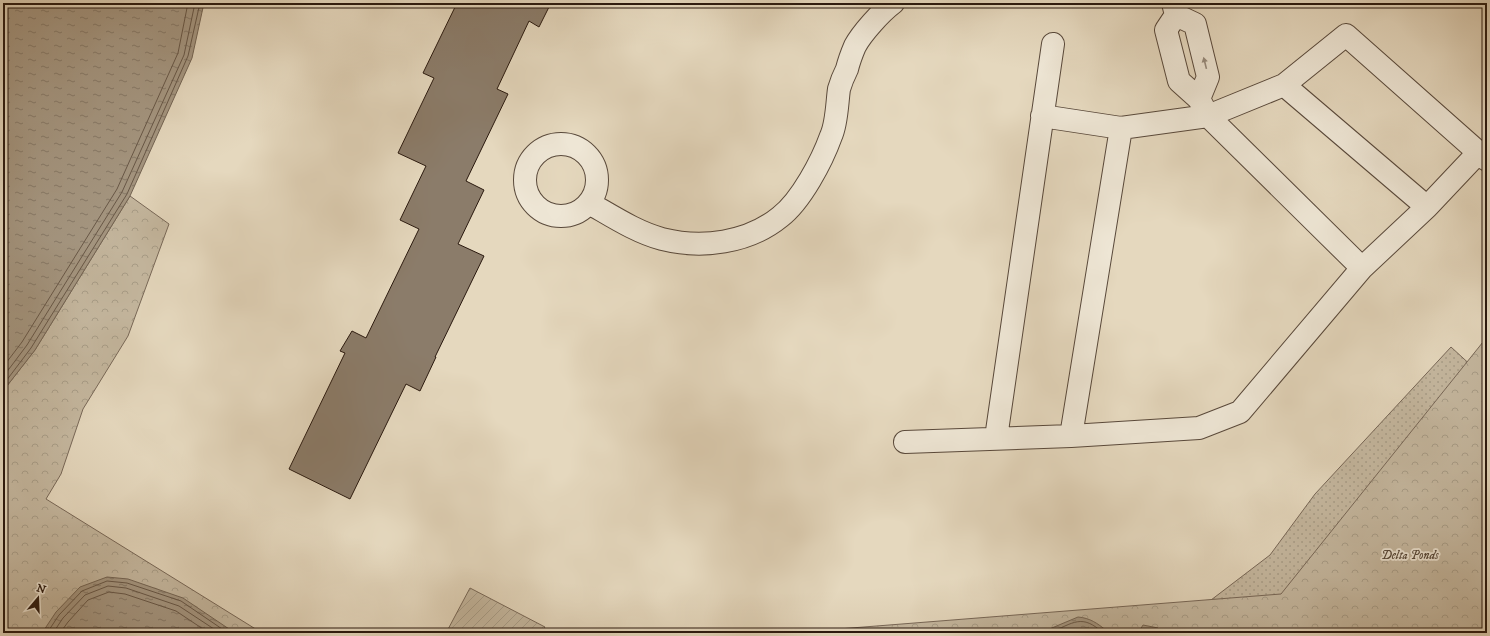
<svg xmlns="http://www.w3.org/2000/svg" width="1490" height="636" viewBox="0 0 1490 636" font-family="'IM FELL DW Pica',serif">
  <defs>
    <pattern id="grass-dots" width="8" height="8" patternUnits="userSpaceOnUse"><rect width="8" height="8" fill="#c5b8a0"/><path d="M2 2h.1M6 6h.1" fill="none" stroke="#a99e89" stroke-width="1.8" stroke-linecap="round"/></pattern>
    <pattern id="forest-crowns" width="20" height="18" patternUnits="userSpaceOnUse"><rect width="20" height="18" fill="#c5b8a0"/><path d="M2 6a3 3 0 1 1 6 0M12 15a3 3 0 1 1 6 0" fill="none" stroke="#a99e89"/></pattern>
    <pattern id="garden-furrows" width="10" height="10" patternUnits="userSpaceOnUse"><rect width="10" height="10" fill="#c5b8a0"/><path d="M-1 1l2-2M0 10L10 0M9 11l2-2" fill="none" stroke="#a99e89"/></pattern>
    <pattern id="water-ripples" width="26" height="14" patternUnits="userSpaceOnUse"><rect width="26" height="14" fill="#a59782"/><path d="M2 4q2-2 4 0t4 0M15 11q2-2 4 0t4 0" fill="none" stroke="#877a69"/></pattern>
  </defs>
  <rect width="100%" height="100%" fill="#e5d8be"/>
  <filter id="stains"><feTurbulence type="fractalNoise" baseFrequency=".005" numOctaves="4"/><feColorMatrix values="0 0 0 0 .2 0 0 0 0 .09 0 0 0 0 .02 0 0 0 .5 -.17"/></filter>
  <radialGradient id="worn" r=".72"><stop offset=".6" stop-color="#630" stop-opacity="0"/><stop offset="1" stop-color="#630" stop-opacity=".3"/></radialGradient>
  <!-- grass -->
  <path fill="url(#grass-dots)" stroke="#786858" d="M 1451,347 L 1487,380 L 1487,633 L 1107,633 L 1194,613 L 1270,555 L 1315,494 Z"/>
  <!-- forest -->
  <path fill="url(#forest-crowns)" stroke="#786858" d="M 130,196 L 169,224 L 128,336 L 83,409 L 61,474 L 46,499 L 262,633 L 3,633 L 3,391 L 35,350 Z
    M 1487,337 L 1487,633 L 788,633 L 1281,594 Z"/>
  <!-- garden -->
  <path fill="url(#garden-furrows)" stroke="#786858" d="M 470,588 L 545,627 L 541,633 L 446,633 Z"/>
  <!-- water -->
  <path fill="url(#water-ripples)" stroke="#746554" d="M 3,3 L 204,3 L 192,58 L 130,196 L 35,350 L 3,391 Z
    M 107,577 L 128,579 L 183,598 L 235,633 L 42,633 L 56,612 L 80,587 Z
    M 1078,617 C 1090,618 1097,623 1107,631 L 1107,633 L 1044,633 L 1047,630 Z
    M 1143,625 L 1158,628 L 1161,633 L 1138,633 Z"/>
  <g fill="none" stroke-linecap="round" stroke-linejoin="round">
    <!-- shore -->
    <path stroke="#685848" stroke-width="1" d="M 3,367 L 22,342 L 117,189 L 178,53 L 188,3
      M 3,377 L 27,345 L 122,192 L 184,55 L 195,3
      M 3,385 L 31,348 L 127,194 L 188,56 L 200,3
      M 47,633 L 59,615 L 82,591 L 107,581 L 127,583 L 181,601 L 228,633
      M 53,633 L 63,618 L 85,595 L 108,586 L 126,588 L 179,606 L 220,633
      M 60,633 L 68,622 L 88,600 L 109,592 L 125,594 L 176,611 L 209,633
      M 1050,633 C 1073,623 1082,613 1103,633"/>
  </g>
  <!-- building -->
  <path fill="#8b7c6a" stroke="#2a190f" d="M 457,3 L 551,3 L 539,27 L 529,21 L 497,89 L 508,94 L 466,181 L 484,190 L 458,244 L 484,256 L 435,357 L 436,357 L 420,391 L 406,384 L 350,499 L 289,469 L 345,353 L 340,351 L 352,331 L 366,338 L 419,229 L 400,220 L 426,166 L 398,153 L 434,78 L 423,73 Z"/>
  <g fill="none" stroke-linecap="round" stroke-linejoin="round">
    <defs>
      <path id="minor" d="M 1176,15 L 1195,24 L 1208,77 L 1199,99
        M 1284,85 L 1346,35 L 1487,160
        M 1042,116 L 1121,128 L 1208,116 L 1199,99 L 1179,81 L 1166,30 L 1176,15 L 1173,3
        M 1121,128 L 1071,436 L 1199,428 L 1240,412 L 1362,268 L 1427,207 L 1284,85 L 1208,116 L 1362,268
        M525 180a36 36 0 1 1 72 0a36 36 0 1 1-72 0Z
        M 589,203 C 612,216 636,232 662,239 C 702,249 748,243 780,217 C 801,201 822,161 831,136 C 837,123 837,103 839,89 C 841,82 844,75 847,69 C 849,61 852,53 855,46 C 862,33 881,12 893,3
        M 1427,207 L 1478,153
        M 996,438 L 1053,44
        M 905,442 L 1071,436"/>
    </defs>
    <!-- minor casing -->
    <use href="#minor" stroke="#59493b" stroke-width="24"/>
    <!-- minor -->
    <use href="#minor" stroke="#eee6d5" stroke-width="22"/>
  </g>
  <!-- one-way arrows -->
  <defs><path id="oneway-solid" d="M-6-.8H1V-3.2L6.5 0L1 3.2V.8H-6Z"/></defs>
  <use fill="#968a7c" href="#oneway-solid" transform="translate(1205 63) rotate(-104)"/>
  <g text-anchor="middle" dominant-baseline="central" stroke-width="3.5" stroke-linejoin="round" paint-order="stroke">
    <!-- park labels -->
    <g font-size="12" font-style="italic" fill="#58493a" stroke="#eee6d5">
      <text x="1410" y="555">Delta Ponds</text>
    </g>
  </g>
  <!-- margin -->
  <rect width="1490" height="636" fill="none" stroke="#e5d8be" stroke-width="16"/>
  <rect x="4" y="4" width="1482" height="628" fill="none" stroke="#2a190f" stroke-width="2"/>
  <rect x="8" y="8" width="1474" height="620" fill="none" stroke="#2a190f"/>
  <!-- north arrow -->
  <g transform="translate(38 598) rotate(19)" stroke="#eee6d5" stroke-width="3" paint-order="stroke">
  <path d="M0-3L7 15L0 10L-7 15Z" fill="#2a190f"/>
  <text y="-6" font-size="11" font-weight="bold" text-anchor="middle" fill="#2a190f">N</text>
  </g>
  <rect width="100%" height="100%" filter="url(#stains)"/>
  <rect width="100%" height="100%" fill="url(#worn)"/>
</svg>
